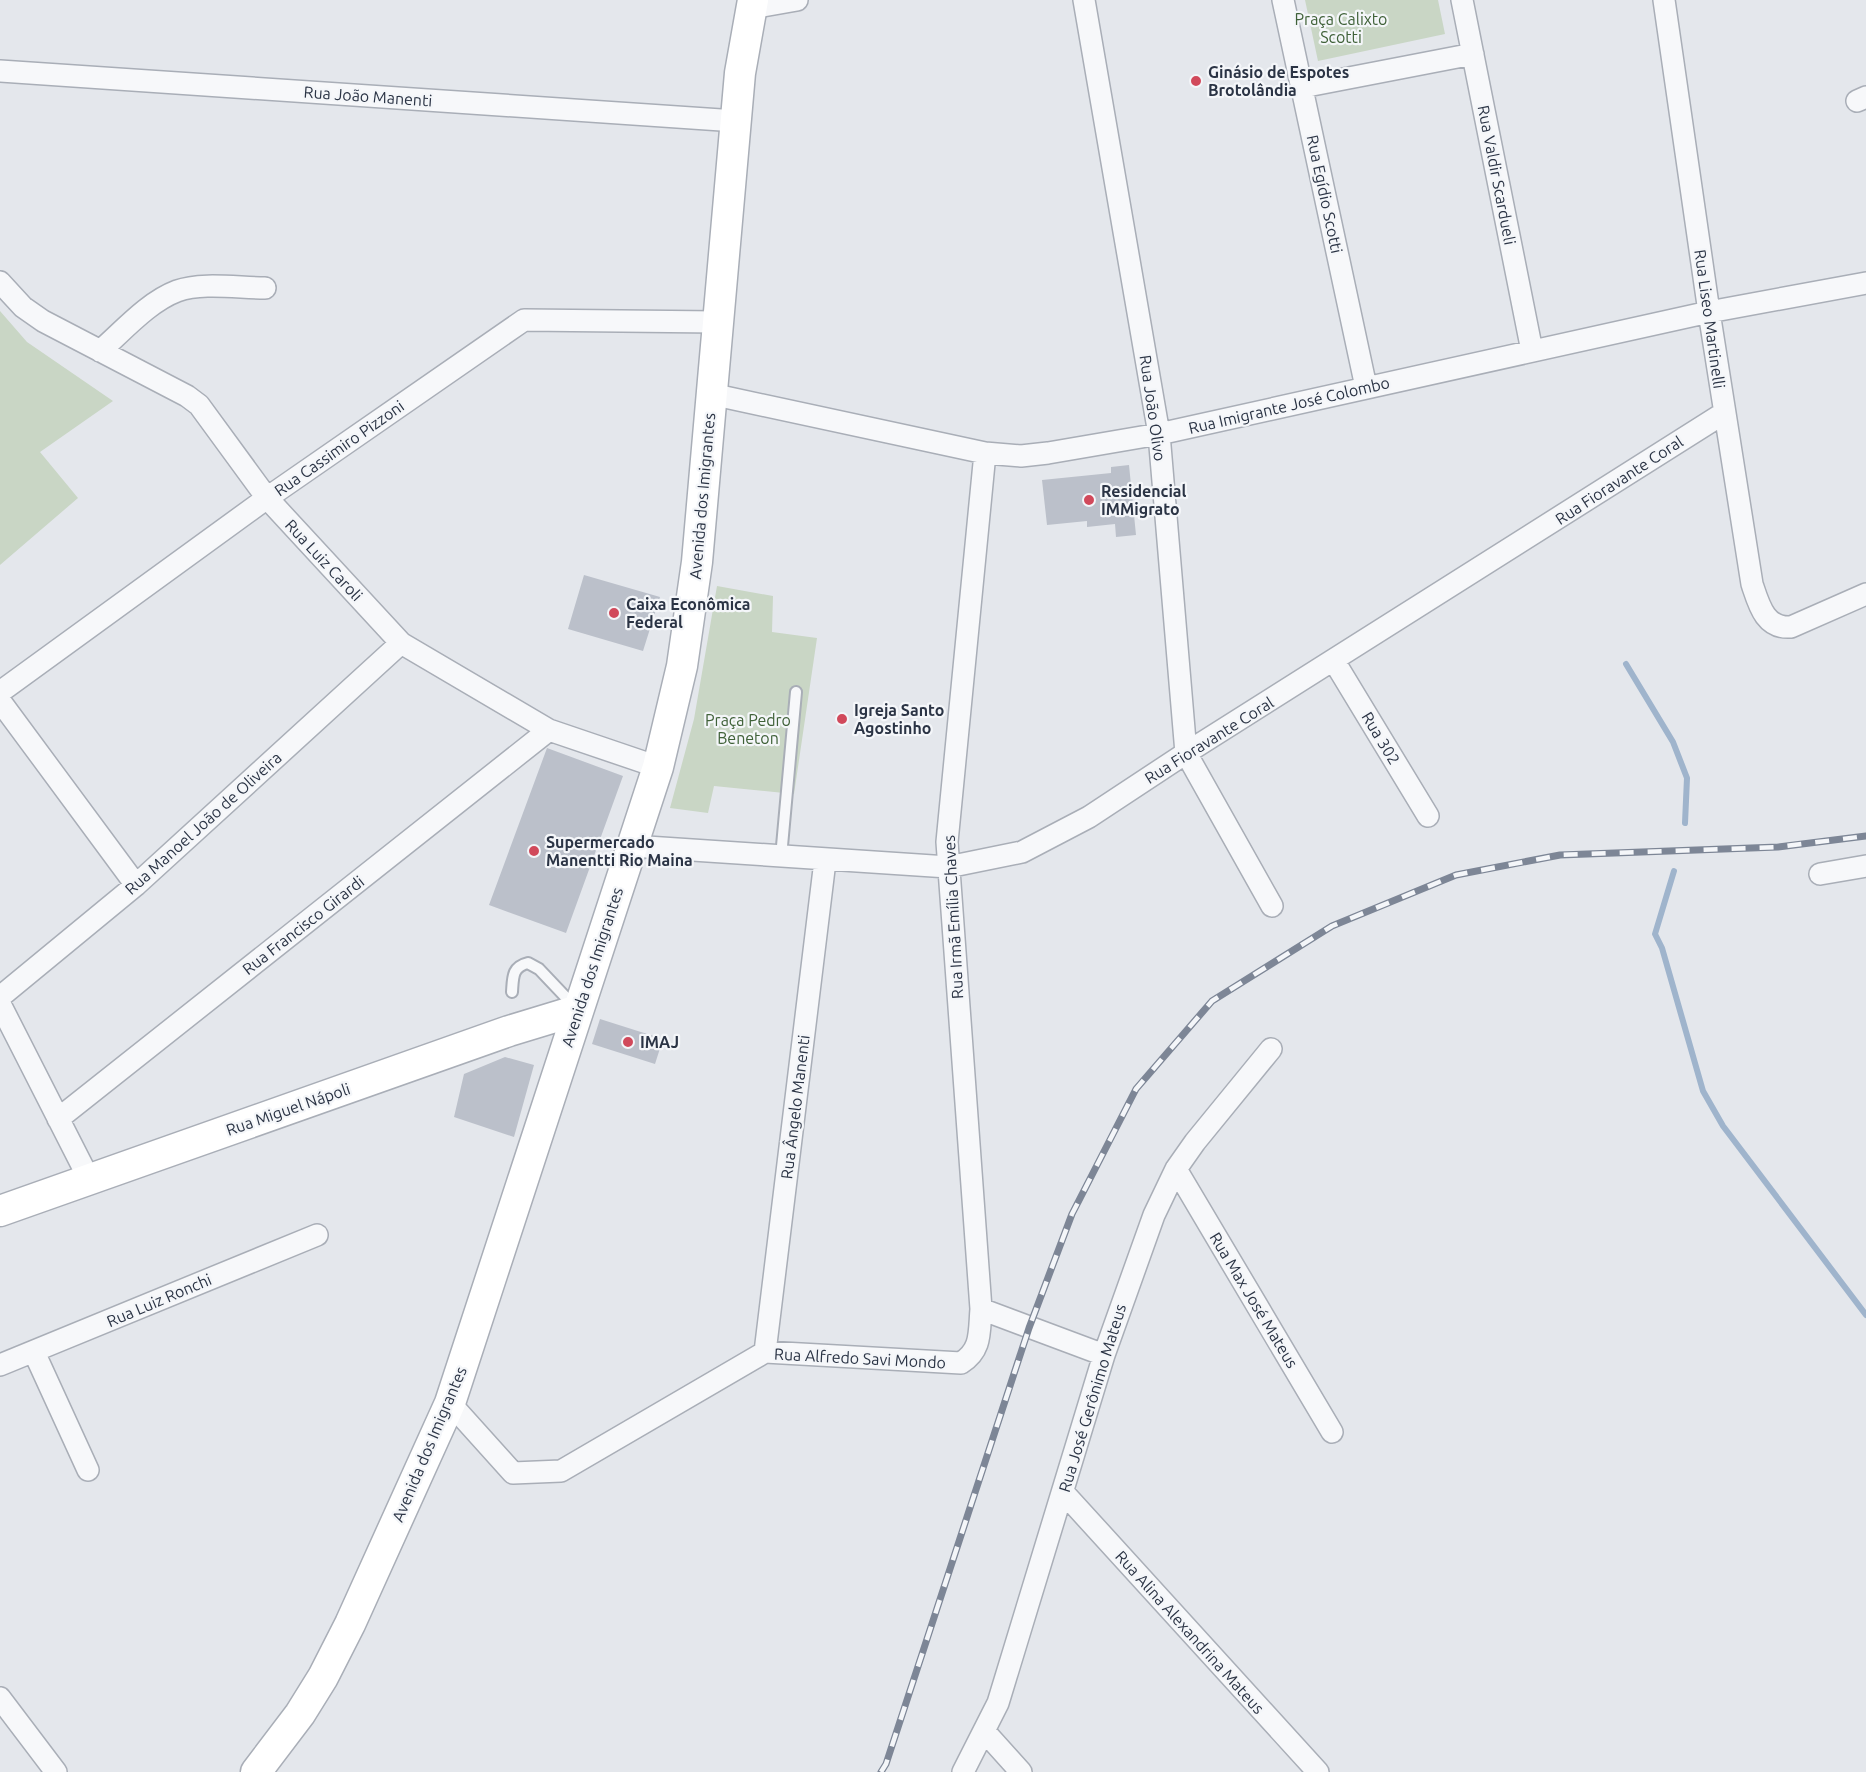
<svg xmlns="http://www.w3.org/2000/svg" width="1866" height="1772" viewBox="0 0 1866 1772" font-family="Ubuntu,sans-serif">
  <rect width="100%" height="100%" fill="#e4e7ec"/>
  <!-- green -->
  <path fill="#c9d6c5" d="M 1305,0 L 1438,0 L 1445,34 L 1318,61 Z
    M 0,311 L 27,342 L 113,401 L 40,452 L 78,498 L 0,565 Z
    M 717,586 L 773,596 L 772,632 L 817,638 L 794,794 L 714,786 L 708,813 L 670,808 L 694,719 Z"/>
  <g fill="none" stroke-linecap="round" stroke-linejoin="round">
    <!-- stream -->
    <path stroke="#9fb4cc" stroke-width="6" d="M 1626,664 L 1673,742 L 1687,778 L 1685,823
      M 1674,871 L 1655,934 L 1662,948 L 1703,1091 L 1723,1126 L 1866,1315"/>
  </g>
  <!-- building -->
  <path fill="#bbc0ca" d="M 1129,465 L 1136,535 L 1116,537 L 1115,524 L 1087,527 L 1087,521 L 1047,525 L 1042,480 L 1111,473 L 1111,467 Z
    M 584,575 L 660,597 L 643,651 L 568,629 Z
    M 547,748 L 623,776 L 566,933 L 489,905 Z
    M 600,1019 L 663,1039 L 655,1064 L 592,1044 Z
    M 505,1057 L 534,1065 L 514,1137 L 454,1117 L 464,1074 Z"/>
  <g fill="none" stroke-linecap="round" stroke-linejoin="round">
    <defs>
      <path id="lane" d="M 781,857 L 796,692
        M 512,992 C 513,977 512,967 528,963 L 539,969 L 576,1008"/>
      <path id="street" d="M 1084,0 L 1159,434 L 1186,753 L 1272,906
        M 1283,0 L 1366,387
        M 1462,0 L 1532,351
        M 1664,0 L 1709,312 L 1752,584 C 1759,605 1765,629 1791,627 L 1866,594
        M 751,8 L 797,0
        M 0,71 L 736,121
        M 1302,87 L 1473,54
        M 1857,101 L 1866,97
        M 0,282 L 23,307 L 43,321 L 187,396 L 199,405 L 267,498 L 401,643 L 549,730 L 658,767
        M 100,351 C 123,331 148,302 177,291 C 202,282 238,288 265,288
        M 711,394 L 985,453 L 1021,456 L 1048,453 L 1159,434 L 1709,312 L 1866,283
        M 1334,661 L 1428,816
        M 0,692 L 267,498 L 524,320 L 718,322
        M 0,701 L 136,885
        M 632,846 L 948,867 L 1022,852 L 1089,817 L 1186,753 L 1724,413
        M 1820,874 L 1866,866
        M 0,997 L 136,885 L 401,643
        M 0,1004 L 89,1179
        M 58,1119 L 549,730
        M 1176,1169 L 1332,1432
        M 981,1309 L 947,842 L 985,453
        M 34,1352 L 88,1470
        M 765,1352 L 825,861
        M 0,1365 L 317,1235
        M 450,1403 L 513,1473 L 561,1471 L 765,1352 L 961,1363 C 982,1350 979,1332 981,1309 L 1104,1355
        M 1063,1492 L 1318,1772
        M 0,1698 L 56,1772
        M 985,1732 L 1021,1772
        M 963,1772 L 998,1703 L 1104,1355 L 1154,1215 L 1176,1169 L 1195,1142 L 1271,1049"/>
      <path id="secondary" d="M 0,1211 L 509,1031 L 578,1010
        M 256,1772 L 300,1714 L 323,1677 L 350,1624 L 450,1403 L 658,767 L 682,666 L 697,562 L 740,73 L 753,0"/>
    </defs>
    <!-- lane casing -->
    <use href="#lane" stroke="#a9aeb7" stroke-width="14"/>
    <!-- street casing -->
    <use href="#street" stroke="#a9aeb7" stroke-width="24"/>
    <!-- secondary casing -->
    <use href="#secondary" stroke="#a9aeb7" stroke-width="33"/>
    <!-- lane -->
    <use href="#lane" stroke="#f7f8fa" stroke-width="10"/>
    <!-- street -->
    <use href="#street" stroke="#f7f8fa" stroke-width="21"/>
    <!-- secondary -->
    <use href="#secondary" stroke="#fff" stroke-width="30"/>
    <defs>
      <path id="rail" d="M 881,1772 L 886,1764 L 1029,1328 L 1072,1214 L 1136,1089 L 1212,1001 L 1332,926 L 1456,875 L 1560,855 L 1778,847 L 1866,836"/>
    </defs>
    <!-- rail casing -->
    <use href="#rail" stroke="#7d8696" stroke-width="7"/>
    <!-- rail -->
    <use href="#rail" stroke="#f4f6f9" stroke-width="4.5" stroke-dasharray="14" stroke-linecap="butt"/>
  </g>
  <!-- markers -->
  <g fill="#d1495b" stroke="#f4f6f9" stroke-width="2">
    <circle cx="1196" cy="81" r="6"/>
    <circle cx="1089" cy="500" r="6"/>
    <circle cx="614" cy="613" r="6"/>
    <circle cx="842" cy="719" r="6"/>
    <circle cx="534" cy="851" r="6"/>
    <circle cx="628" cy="1042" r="6"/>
  </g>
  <g text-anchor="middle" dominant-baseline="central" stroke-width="4.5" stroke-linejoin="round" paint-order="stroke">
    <!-- park labels -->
    <g font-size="16" fill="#3f6138" stroke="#f4f6f9">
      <text x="1341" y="19">Praça Calixto<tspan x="1341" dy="18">Scotti</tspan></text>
      <text x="748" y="720">Praça Pedro<tspan x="748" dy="18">Beneton</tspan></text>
    </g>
    <!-- poi labels -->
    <g font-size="16" font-weight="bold" fill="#2b3445" stroke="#f4f6f9" text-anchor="start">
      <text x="1208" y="72">Ginásio de Espotes<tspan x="1208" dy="18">Brotolândia</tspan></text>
      <text x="1101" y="491">Residencial<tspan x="1101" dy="18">IMMigrato</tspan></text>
      <text x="626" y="604">Caixa Econômica<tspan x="626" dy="18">Federal</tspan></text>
      <text x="854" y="710">Igreja Santo<tspan x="854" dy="18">Agostinho</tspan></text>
      <text x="546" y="842">Supermercado<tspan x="546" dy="18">Manentti Rio Maina</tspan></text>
      <text x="640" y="1042">IMAJ</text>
    </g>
    <!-- street labels -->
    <g font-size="16" fill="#2b3445" stroke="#f4f6f9">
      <text transform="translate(368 96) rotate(4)">Rua João Manenti</text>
      <text transform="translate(1497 175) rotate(79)">Rua Valdir Scardueli</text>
      <text transform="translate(1325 194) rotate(78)">Rua Egídio Scotti</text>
      <text transform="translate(1710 319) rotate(82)">Rua Liseo Martinelli</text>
      <text transform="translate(1289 405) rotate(-13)">Rua Imigrante José Colombo</text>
      <text transform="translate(1153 408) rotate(82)">Rua João Olivo</text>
      <text transform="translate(339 448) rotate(-35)">Rua Cassimiro Pizzoni</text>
      <text transform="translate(1619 480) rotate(-33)">Rua Fioravante Coral</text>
      <text transform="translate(702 496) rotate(-85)">Avenida dos Imigrantes</text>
      <text transform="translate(324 560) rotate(47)">Rua Luiz Caroli</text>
      <text transform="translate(1381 738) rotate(59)">Rua 302</text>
      <text transform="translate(1209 740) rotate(-32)">Rua Fioravante Coral</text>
      <text transform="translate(203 823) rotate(-42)">Rua Manoel João de Oliveira</text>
      <text transform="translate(953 917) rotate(-93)">Rua Irmã Emília Chaves</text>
      <text transform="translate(303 925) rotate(-38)">Rua Francisco Girardi</text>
      <text transform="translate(592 967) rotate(-72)">Avenida dos Imigrantes</text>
      <text transform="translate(795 1107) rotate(-83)">Rua Ângelo Manenti</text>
      <text transform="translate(288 1109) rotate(-19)">Rua Miguel Nápoli</text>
      <text transform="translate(159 1300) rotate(-23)">Rua Luiz Ronchi</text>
      <text transform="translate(1254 1300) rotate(59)">Rua Max José Mateus</text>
      <text transform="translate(860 1358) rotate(3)">Rua Alfredo Savi Mondo</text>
      <text transform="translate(1092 1398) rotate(-73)">Rua José Gerônimo Mateus</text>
      <text transform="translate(429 1444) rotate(-67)">Avenida dos Imigrantes</text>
      <text transform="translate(1190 1632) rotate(48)">Rua Alina Alexandrina Mateus</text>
    </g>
  </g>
</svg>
